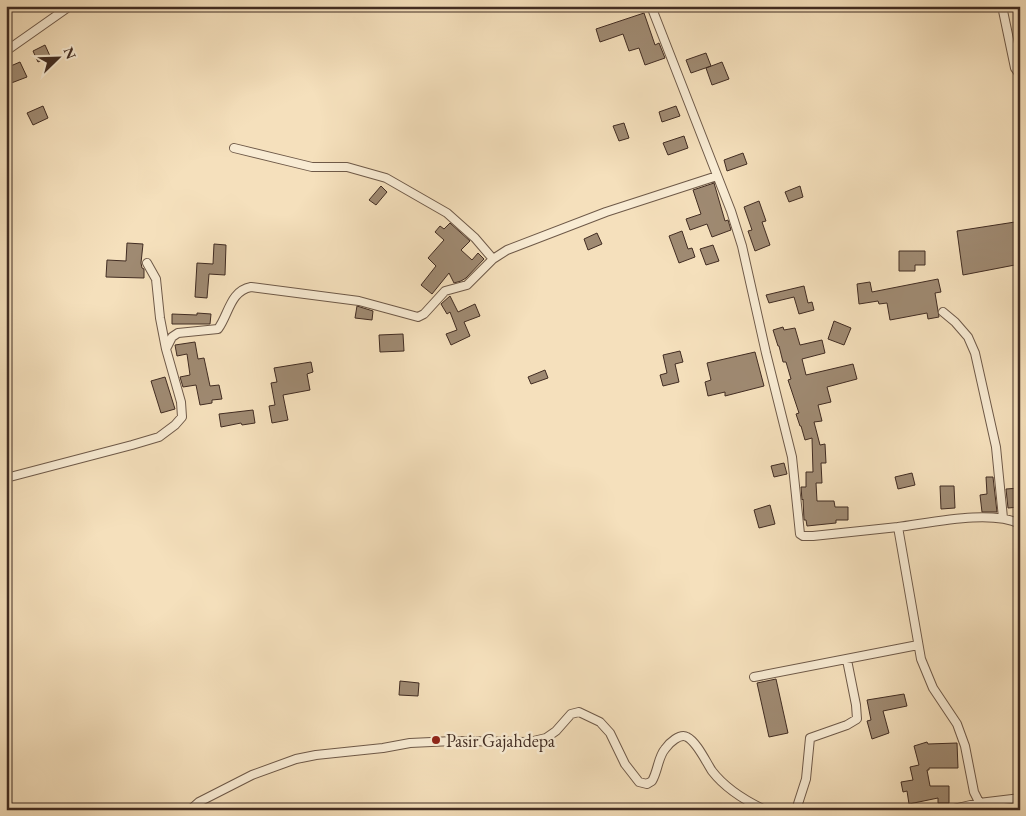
<svg xmlns="http://www.w3.org/2000/svg" width="1026" height="816" viewBox="0 0 1026 816" font-family="'EB Garamond',serif">
  <rect width="100%" height="100%" fill="#f5e0bc"/>
  <filter id="stains"><feTurbulence type="fractalNoise" baseFrequency=".004" numOctaves="4"/><feColorMatrix values="0 0 0 0 .2 0 0 0 0 .09 0 0 0 0 .02 0 0 0 .5 -.17"/></filter>
  <radialGradient id="worn" r=".72"><stop offset=".6" stop-color="#630" stop-opacity="0"/><stop offset="1" stop-color="#630" stop-opacity=".3"/></radialGradient>
  <!-- building -->
  <path fill="#9f8a72" stroke="#412c22" d="M 644,13 L 655,45 L 659,43 L 665,58 L 645,65 L 639,48 L 629,51 L 623,34 L 600,42 L 596,29 Z
    M 45,45 L 50,56 L 38,62 L 33,51 Z
    M 706,53 L 711,66 L 691,73 L 686,60 Z
    M 20,62 L 27,77 L 6,85 L 6,68 Z
    M 722,62 L 729,79 L 712,85 L 706,68 Z
    M 43,106 L 48,118 L 33,125 L 27,113 Z
    M 676,106 L 680,116 L 662,122 L 659,112 Z
    M 624,123 L 629,138 L 619,141 L 613,126 Z
    M 684,136 L 688,148 L 668,155 L 663,143 Z
    M 743,153 L 747,164 L 727,171 L 724,160 Z
    M 714,183 L 725,221 L 728,220 L 731,230 L 712,237 L 707,224 L 690,230 L 686,219 L 701,214 L 693,190 Z
    M 381,186 L 387,192 L 376,205 L 369,200 Z
    M 800,186 L 803,197 L 789,202 L 785,192 Z
    M 759,201 L 766,221 L 762,222 L 770,245 L 755,251 L 748,231 L 752,230 L 744,207 Z
    M 1015,222 L 1020,264 L 963,275 L 957,231 Z
    M 450,223 L 470,241 L 461,250 L 472,260 L 478,253 L 484,259 L 466,278 L 461,281 L 454,283 L 449,273 L 432,294 L 421,285 L 436,266 L 428,258 L 444,240 L 435,232 L 440,226 L 444,229 Z
    M 682,231 L 688,249 L 692,248 L 695,257 L 679,263 L 669,236 Z
    M 597,233 L 602,244 L 588,250 L 584,239 Z
    M 127,243 L 143,244 L 141,263 L 142,268 L 144,269 L 144,278 L 106,277 L 107,260 L 126,261 Z
    M 214,244 L 226,245 L 225,275 L 209,274 L 207,298 L 195,297 L 197,263 L 213,264 Z
    M 713,245 L 719,261 L 706,265 L 700,249 Z
    M 899,251 L 925,251 L 925,265 L 915,265 L 915,271 L 899,271 Z
    M 938,279 L 941,292 L 935,293 L 939,317 L 928,319 L 927,313 L 890,320 L 887,303 L 879,304 L 878,301 L 859,304 L 857,284 L 870,282 L 872,292 Z
    M 804,286 L 808,303 L 812,302 L 814,310 L 799,314 L 794,297 L 769,303 L 766,295 Z
    M 450,296 L 458,312 L 475,304 L 480,316 L 464,322 L 470,336 L 451,345 L 446,334 L 457,330 L 450,312 L 447,314 L 441,304 Z
    M 357,306 L 373,311 L 372,320 L 355,318 Z
    M 197,313 L 211,314 L 210,324 L 172,324 L 172,314 L 197,315 Z
    M 834,321 L 851,328 L 844,345 L 828,339 Z
    M 783,327 L 784,330 L 795,328 L 800,345 L 822,340 L 825,353 L 802,359 L 806,375 L 853,364 L 857,379 L 827,387 L 831,402 L 818,405 L 822,421 L 814,422 L 820,445 L 825,444 L 826,463 L 821,463 L 822,483 L 816,483 L 817,501 L 834,501 L 835,507 L 848,507 L 848,520 L 836,520 L 836,523 L 807,526 L 806,520 L 804,520 L 803,499 L 802,500 L 801,487 L 806,487 L 806,472 L 813,472 L 812,438 L 805,440 L 801,426 L 800,426 L 796,414 L 799,413 L 788,380 L 791,379 L 786,362 L 783,362 L 779,346 L 778,346 L 773,330 Z
    M 403,334 L 404,351 L 380,352 L 379,335 Z
    M 195,342 L 198,359 L 204,358 L 210,386 L 219,385 L 222,399 L 212,400 L 212,403 L 200,405 L 196,385 L 183,387 L 180,377 L 190,375 L 187,354 L 177,356 L 175,345 Z
    M 680,351 L 683,362 L 675,364 L 679,382 L 663,386 L 660,375 L 667,373 L 663,355 Z
    M 755,352 L 764,386 L 725,396 L 725,392 L 708,396 L 705,382 L 711,380 L 707,363 Z
    M 311,362 L 313,372 L 307,374 L 310,390 L 283,395 L 288,420 L 272,423 L 269,406 L 275,405 L 271,383 L 277,382 L 274,368 Z
    M 545,370 L 548,378 L 531,384 L 528,377 Z
    M 165,377 L 175,409 L 161,413 L 151,381 Z
    M 253,410 L 255,423 L 242,425 L 241,423 L 221,427 L 219,414 Z
    M 784,463 L 787,474 L 774,477 L 771,466 Z
    M 912,473 L 915,485 L 898,489 L 895,477 Z
    M 986,477 L 993,477 L 997,512 L 982,512 L 980,495 L 987,494 Z
    M 940,486 L 954,486 L 955,508 L 941,509 Z
    M 1020,488 L 1020,507 L 1008,508 L 1006,489 Z
    M 770,505 L 775,524 L 759,528 L 754,510 Z
    M 776,679 L 788,733 L 769,737 L 757,683 Z
    M 400,681 L 419,683 L 418,696 L 399,695 Z
    M 904,694 L 907,706 L 883,711 L 889,733 L 872,739 L 867,721 L 871,720 L 867,700 Z
    M 927,742 L 928,744 L 957,743 L 958,768 L 929,768 L 929,770 L 927,770 L 930,786 L 949,786 L 949,803 L 938,803 L 938,798 L 909,804 L 907,791 L 903,792 L 901,782 L 913,780 L 910,767 L 919,765 L 914,746 Z"/>
  <g fill="none" stroke-linecap="round" stroke-linejoin="round">
    <defs>
      <path id="street" d="M 651,6 L 731,211 L 742,246 L 766,353 L 792,457 L 800,534 L 803,536 L 813,536 L 898,527 L 921,659 L 933,688 L 957,724 L 965,746 L 974,792 L 983,810
        M 1002,6 L 1015,68 L 1020,75
        M 6,51 L 70,6
        M 234,148 L 312,167 L 347,167 L 386,178 L 447,213 L 475,238 L 493,259
        M 147,263 L 156,279 L 160,318 L 166,349
        M 943,312 L 955,322 L 968,337 L 975,353 L 996,447 L 1003,518
        M 6,478 L 132,445 L 159,437 L 175,425 L 182,417 L 181,402 L 166,349 L 172,337 L 178,333 L 218,329 C 229,314 230,291 251,287 L 359,301 L 418,317 L 424,314 L 445,291 L 467,285 L 493,259 L 507,250 L 606,212 L 717,176
        M 898,527 C 930,523 991,509 1020,524
        M 754,677 L 918,645
        M 190,810 L 199,802 L 252,775 L 296,759 L 316,755 L 383,748 L 410,743 L 453,741 L 529,742 L 546,738 L 556,731 L 571,714 L 579,712 L 600,722 L 610,733 L 625,764 L 639,782 L 647,784 L 652,781 C 658,771 658,757 665,749 C 669,743 680,733 687,737 C 697,742 706,762 712,771 C 725,788 746,801 765,810
        M 796,810 L 806,779 L 810,738 L 847,725 L 857,719 L 856,705 L 847,660
        M 949,810 L 979,803 L 1020,798"/>
    </defs>
    <!-- street casing -->
    <use href="#street" stroke="#6e5948" stroke-width="10"/>
    <!-- street -->
    <use href="#street" stroke="#f8ebd3" stroke-width="8"/>
  </g>
  <!-- markers -->
  <circle fill="#8f2418" stroke="#f8ebd3" stroke-width="2" cx="436" cy="740" r="5"/>
  <g text-anchor="middle" dominant-baseline="central" stroke-width="5" stroke-linejoin="round" paint-order="stroke">
    <!-- poi labels -->
    <g font-size="18" fill="#412c22" stroke="#f8ebd3" text-anchor="start">
      <text x="446" y="740">Pasir Gajahdepa</text>
    </g>
  </g>
  <!-- margin -->
  <rect width="1026" height="816" fill="none" stroke="#f5e0bc" stroke-width="25"/>
  <rect x="8" y="8" width="1011" height="801" fill="none" stroke="#412c22" stroke-width="2.5"/>
  <rect x="12" y="12" width="1001" height="791" fill="none" stroke="#412c22"/>
  <!-- north arrow -->
  <g transform="translate(58 58) rotate(67)" stroke="#f8ebd3" stroke-width="4" paint-order="stroke">
  <path d="M0-4L9 19L0 12L-9 19Z" fill="#412c22"/>
  <text y="-8" font-size="14" font-weight="bold" text-anchor="middle" fill="#412c22">N</text>
  </g>
  <rect width="100%" height="100%" filter="url(#stains)"/>
  <rect width="100%" height="100%" fill="url(#worn)"/>
</svg>
